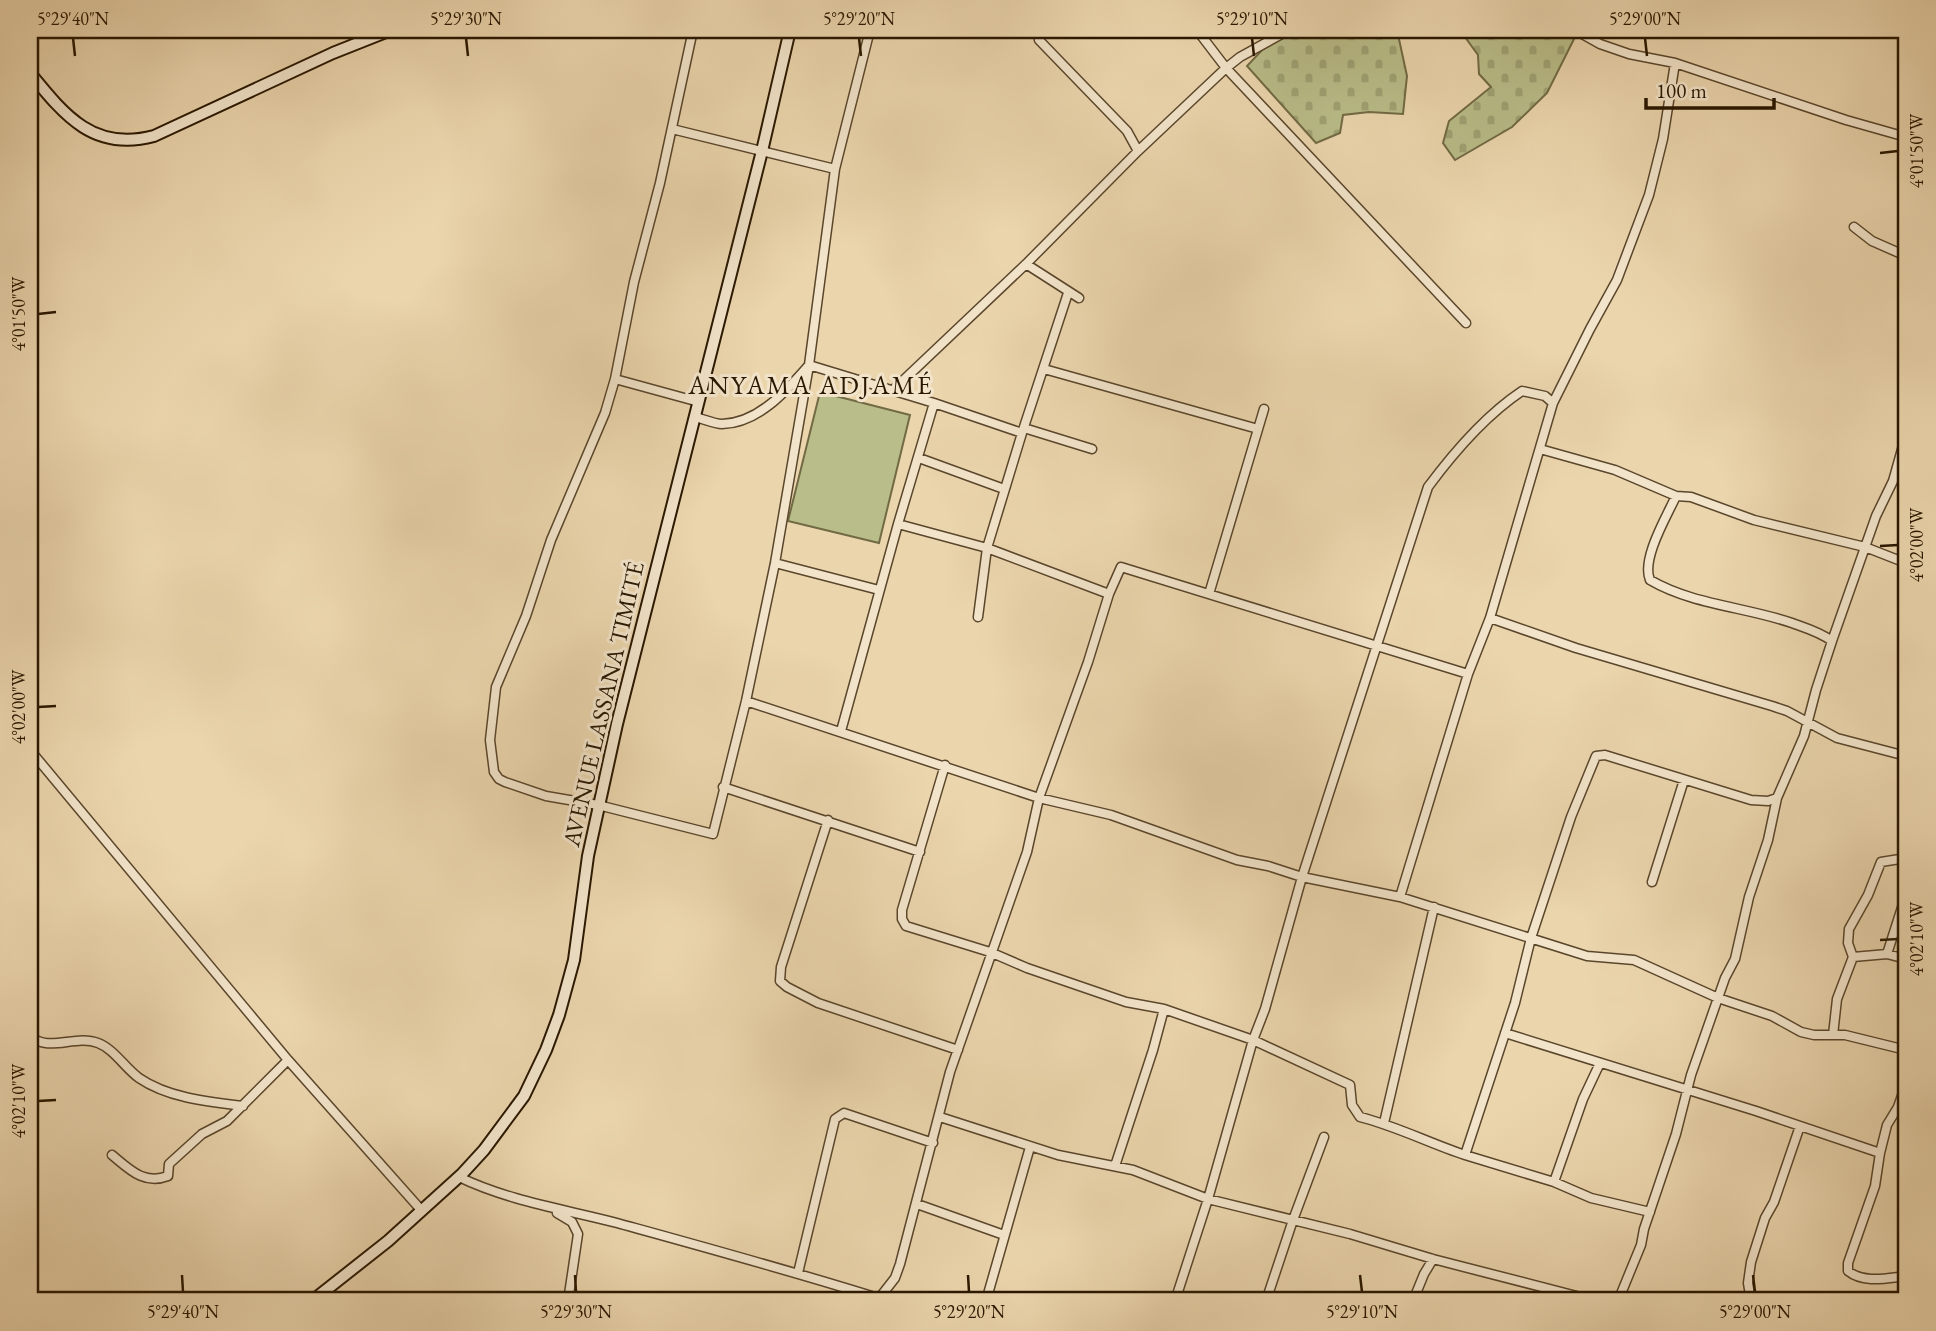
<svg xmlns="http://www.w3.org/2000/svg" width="1936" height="1331" viewBox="0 0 1936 1331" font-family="'EB Garamond',serif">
  <defs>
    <pattern id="cemetery-stones" width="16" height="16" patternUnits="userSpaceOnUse" patternTransform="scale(1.75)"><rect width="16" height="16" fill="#b9bd89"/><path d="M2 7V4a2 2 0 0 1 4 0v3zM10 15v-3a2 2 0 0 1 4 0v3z" fill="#9fa274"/></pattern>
  </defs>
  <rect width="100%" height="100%" fill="#ebd5ad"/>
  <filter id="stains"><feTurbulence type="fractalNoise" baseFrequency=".00286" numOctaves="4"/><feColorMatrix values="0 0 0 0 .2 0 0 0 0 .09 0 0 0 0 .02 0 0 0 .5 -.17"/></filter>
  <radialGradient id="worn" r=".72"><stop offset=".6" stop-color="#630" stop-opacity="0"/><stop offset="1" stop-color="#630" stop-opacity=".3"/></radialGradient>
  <!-- grass -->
  <path fill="#b9bd89" stroke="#716a44" stroke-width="2" d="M 820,392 L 910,415 L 879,543 L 788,521 Z"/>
  <!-- cemetery -->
  <path fill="url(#cemetery-stones)" stroke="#716a44" stroke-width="2" d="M 1296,30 L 1397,30 L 1407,76 L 1403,114 L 1369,112 L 1343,115 L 1340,133 L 1316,143 L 1247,66 L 1263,49 Z
    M 1460,30 L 1569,30 L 1576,35 L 1547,93 L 1512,127 L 1455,160 L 1443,143 L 1449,121 L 1491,87 L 1479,74 L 1478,55 Z"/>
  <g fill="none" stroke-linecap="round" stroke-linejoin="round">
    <defs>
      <path id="street" d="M 693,30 L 660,183 L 634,282 L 615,379 L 605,413 L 551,540 L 526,616 L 496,687 L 490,740 L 494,772 L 499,779 L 505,782 L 546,796 L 598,805 L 713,834 L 746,701 L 775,563 L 809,365 L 835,169 L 870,30
        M 1038,30 L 1039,40 L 1127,131 L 1138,151
        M 1197,30 L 1226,68 L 1466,323
        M 1575,30 L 1600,44 L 1629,54 L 1675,63 L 1846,120 L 1906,137
        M 672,129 L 835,169
        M 1854,227 L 1872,241 L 1906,256
        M 1026,264 L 1079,298
        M 1044,369 L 1258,429
        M 615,379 L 699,402
        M 892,391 L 1026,264 L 1138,151 L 1226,68 L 1240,57 L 1289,30
        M 695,417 C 704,419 714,424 722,424 C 759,423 787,390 809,365 L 934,403 L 1022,433
        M 1024,428 L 1092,449
        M 1540,449 L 1615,470 L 1676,496 L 1691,497 L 1754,520 L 1865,547 L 1906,563
        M 919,458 L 1004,489
        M 1676,496 C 1667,516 1641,559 1650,580 C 1693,605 1746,607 1792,623 C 1806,628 1820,632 1832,641
        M 898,524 L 987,548 L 1109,594
        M 775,563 L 879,590
        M 1209,594 L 1264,409
        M 978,617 L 987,548 L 1022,433 L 1068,293
        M 1490,618 L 1576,648 L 1772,706 L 1787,711 L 1837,738 L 1906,756
        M 746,701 L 1039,798 L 1111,815 L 1237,860 L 1268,866 L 1302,877 L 1400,897 L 1587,956 L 1634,960 L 1718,998 L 1772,1016 L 1801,1032 L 1814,1035 L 1845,1035 L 1906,1050
        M 841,731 L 898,524 L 934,403
        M 30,750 L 288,1060 L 422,1211
        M 945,765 L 902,910 L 902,919 L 906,926 L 990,952 L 1027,968 L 1126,1002 L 1164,1009 L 1253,1040 L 1350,1085 L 1352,1105 L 1360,1117 C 1396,1126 1429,1143 1465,1155 L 1515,1003 L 1531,938 L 1571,817 L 1596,756 L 1605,755 L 1751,800 L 1768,801 L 1777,798
        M 723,787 L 920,852
        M 828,820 L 781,967 L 780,981 L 787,987 L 818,1003 L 958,1050
        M 1652,882 L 1684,780
        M 1400,897 L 1468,674 L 1490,618 L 1553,403 L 1590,329 L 1617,280 L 1649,195 L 1663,139 L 1675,63
        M 1887,954 L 1906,895
        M 1853,957 L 1887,954 L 1906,959
        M 1505,1033 L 1756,1111 L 1880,1153 L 1875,1186 L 1848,1263 L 1848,1271 C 1864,1284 1887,1278 1906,1276
        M 1833,1035 L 1837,999 L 1853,957 L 1848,943 L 1849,929 L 1868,895 L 1881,862 L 1906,858
        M 30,1036 C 49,1053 75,1034 98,1043 C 114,1049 125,1068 139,1078 C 168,1098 209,1102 243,1106
        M 940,1117 L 1058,1155 L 1133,1170 L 1208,1199 L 1350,1234 L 1433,1259 L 1596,1301
        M 1384,1123 L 1434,907
        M 1880,1153 L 1887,1125 L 1898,1107 L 1906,1084
        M 112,1155 C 130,1170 144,1185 168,1176 L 169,1164 L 202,1134 L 227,1121 L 288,1060
        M 1465,1155 L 1554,1182 L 1591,1198 L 1650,1212
        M 1115,1166 L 1153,1050 L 1164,1009
        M 459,1177 C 509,1201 563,1209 617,1223 C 704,1247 792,1271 878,1298
        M 1554,1182 L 1583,1099 L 1600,1063
        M 917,1204 L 1004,1235
        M 557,1213 L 572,1222 L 578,1234 L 568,1301
        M 798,1273 L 835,1119 L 844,1113 L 933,1143
        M 877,1301 L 895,1278 L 900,1264 L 950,1072 L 1027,852 L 1039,798 L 1088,662 L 1109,594 L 1121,567 L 1468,674
        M 986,1301 L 1030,1147
        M 1175,1301 L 1208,1199 L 1253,1040 L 1265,1009 L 1302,877 L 1428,487 C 1454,452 1486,415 1522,391 L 1545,396 L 1553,403
        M 1266,1301 L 1293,1220 L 1324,1137
        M 1413,1301 L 1424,1274 L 1433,1259
        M 1618,1301 L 1641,1245 L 1644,1229 L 1676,1134 L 1691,1075 L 1725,978 L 1735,959 L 1749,897 L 1768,840 L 1777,798 L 1804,736 L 1816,690 L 1832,641 L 1876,516 L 1893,481 L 1906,435
        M 1751,1301 L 1748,1283 L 1751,1262 L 1765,1218 L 1774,1202 L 1800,1126"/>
      <path id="secondary" d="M 30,73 C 65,116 94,152 154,136 L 333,53 L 391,30
        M 312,1301 L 388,1241 L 462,1174 L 484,1150 L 524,1096 L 546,1050 L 559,1015 L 574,960 L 588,856 L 617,724 L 762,151 L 790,30"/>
    </defs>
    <!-- street casing -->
    <use href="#street" stroke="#5a462b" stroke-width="11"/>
    <!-- secondary casing -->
    <use href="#secondary" stroke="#291700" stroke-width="14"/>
    <!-- street -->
    <use href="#street" stroke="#f2e4ca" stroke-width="8"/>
    <!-- secondary -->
    <use href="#secondary" stroke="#f2e4ca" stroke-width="10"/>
  </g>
  <!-- ticks -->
  <path fill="none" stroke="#291700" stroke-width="2.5" d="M 73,38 L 75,56M 466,38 L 468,56M 859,38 L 861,56M 1252,38 L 1254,56M 1645,38 L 1647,56M 1880,153 L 1898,151M 38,314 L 56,312M 1880,546 L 1898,545M 38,707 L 56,706M 1880,940 L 1898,939M 38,1101 L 56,1100M 182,1275 L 183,1292M 575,1275 L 576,1292M 968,1275 L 969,1292M 1360,1275 L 1362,1292M 1753,1275 L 1755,1292"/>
  <g text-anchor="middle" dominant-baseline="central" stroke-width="6" stroke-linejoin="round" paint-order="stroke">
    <!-- street labels -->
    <g font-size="24" fill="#291700" stroke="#f2e4ca">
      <text transform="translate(603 704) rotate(-77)">AVENUE LASSANA TIMITÉ</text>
    </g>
    <!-- neighbourhood labels -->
    <g font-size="26" letter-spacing="2" fill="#291700" stroke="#f2e4ca">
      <text x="811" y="385">ANYAMA ADJAMÉ</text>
    </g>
  </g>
  <!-- margin -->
  <rect width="1936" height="1331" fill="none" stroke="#ebd5ad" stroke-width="77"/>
  <!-- scale -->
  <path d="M1646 98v10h128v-10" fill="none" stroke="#291700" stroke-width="3.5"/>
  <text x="1656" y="98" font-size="21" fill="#291700" stroke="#f2e4ca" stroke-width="5" paint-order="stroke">100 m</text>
  <rect x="38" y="38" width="1860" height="1254" fill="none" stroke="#291700" stroke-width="2.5"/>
  <g font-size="18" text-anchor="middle" fill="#291700">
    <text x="73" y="25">5°29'40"N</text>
    <text x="466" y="25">5°29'30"N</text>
    <text x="859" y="25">5°29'20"N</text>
    <text x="1252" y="25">5°29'10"N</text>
    <text x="1645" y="25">5°29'00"N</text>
    <text transform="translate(1917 151) rotate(-90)" y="6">4°01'50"W</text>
    <text transform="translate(19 314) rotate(-90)" y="6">4°01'50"W</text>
    <text transform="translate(1917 545) rotate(-90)" y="6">4°02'00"W</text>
    <text transform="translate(19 707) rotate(-90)" y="6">4°02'00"W</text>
    <text transform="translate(1917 939) rotate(-90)" y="6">4°02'10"W</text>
    <text transform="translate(19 1101) rotate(-90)" y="6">4°02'10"W</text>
    <text x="183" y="1318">5°29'40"N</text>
    <text x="576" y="1318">5°29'30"N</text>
    <text x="969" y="1318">5°29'20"N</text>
    <text x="1362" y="1318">5°29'10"N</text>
    <text x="1755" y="1318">5°29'00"N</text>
  </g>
  <rect width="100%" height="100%" filter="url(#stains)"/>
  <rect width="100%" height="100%" fill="url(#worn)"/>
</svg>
